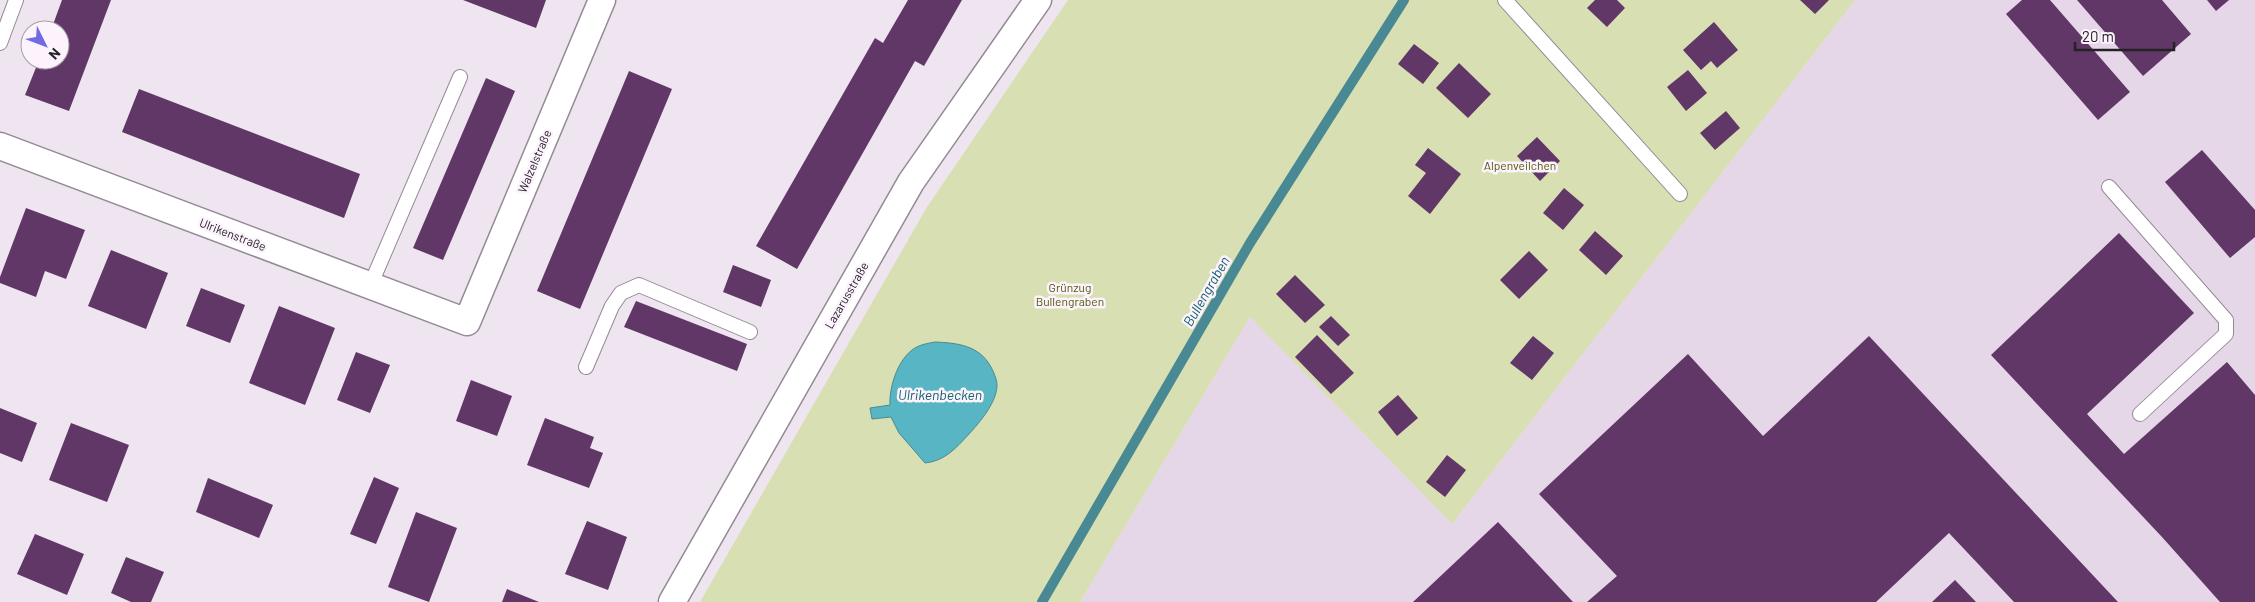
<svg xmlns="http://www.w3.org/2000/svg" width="2255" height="602" viewBox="0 0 2255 602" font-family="Barlow,sans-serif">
  <rect width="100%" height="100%" fill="#efe5f0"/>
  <!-- built -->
  <path fill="#e6d7e8" d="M 1855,0 L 2255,0 L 2255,602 L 1080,602 L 1250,317 L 1452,524 Z"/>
  <!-- green -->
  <path fill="#d8dfb2" d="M 1068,0 L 1855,0 L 1452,524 L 1250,317 L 1080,602 L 700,602 L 927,207 Z"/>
  <!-- water -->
  <path fill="#58b5c3" stroke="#498994" d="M 935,342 C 957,343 979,345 991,367 C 993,371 997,379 997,385 C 997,402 980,422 969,434 C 956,448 945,461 925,463 L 899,433 L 891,417 L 872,419 L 870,408 L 890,405 C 889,386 899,354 919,346 C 923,344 930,343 935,342 Z"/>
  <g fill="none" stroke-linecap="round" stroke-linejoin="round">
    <!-- stream -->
    <path stroke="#498994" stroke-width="10" d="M 1042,602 L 1250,243 L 1404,0"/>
  </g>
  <!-- building -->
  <path fill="#603766" d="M 62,0 L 111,0 L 69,111 L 25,95 L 39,60 L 60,60 L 60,30 L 51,30 Z
    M 463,0 L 546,0 L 536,28 Z
    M 908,0 L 962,0 L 924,66 L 915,61 L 797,269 L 756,246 L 875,38 L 883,43 Z
    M 1595,0 L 1617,0 L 1625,8 L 1607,27 L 1587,8 Z
    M 1800,0 L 1829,0 L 1815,14 Z
    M 2022,0 L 2050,0 L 2130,92 L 2098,120 L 2006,14 Z
    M 2077,0 L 2162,0 L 2191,34 L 2143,76 Z
    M 2207,0 L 2229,0 L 2216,11 Z
    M 1714,22 L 1738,50 L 1717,68 L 1711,61 L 1701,70 L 1683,50 Z
    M 1414,44 L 1439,63 L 1423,84 L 1398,64 Z
    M 1459,63 L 1491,94 L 1468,118 L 1436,88 Z
    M 1688,70 L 1707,93 L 1686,111 L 1667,87 Z
    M 629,71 L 672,89 L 580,309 L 537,291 Z
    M 486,78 L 515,91 L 443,260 L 413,248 Z
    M 139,89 L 360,174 L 344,218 L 122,132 Z
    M 1726,111 L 1740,128 L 1715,150 L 1700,133 Z
    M 1537,137 L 1560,161 L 1540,181 L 1517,156 Z
    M 1428,148 L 1461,174 L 1430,214 L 1408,196 L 1426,173 L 1415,165 Z
    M 2202,150 L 2255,210 L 2255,237 L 2230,258 L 2165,182 Z
    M 1564,188 L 1584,205 L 1563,230 L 1543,213 Z
    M 26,208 L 85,230 L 66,279 L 45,271 L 36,297 L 0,283 L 0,277 Z
    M 1595,231 L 1623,256 L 1606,275 L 1579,250 Z
    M 2119,233 L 2194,313 L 2087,414 L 2124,454 L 2227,362 L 2255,395 L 2255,602 L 2220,602 L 2162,537 L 1991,355 Z
    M 111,250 L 168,273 L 146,329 L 88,306 Z
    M 1529,251 L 1548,270 L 1519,299 L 1500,280 Z
    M 733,265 L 771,280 L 761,307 L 723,292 Z
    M 1295,275 L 1325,305 L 1305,323 L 1276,294 Z
    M 201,288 L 245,305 L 230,343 L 186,326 Z
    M 636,301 L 747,344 L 737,371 L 624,327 Z
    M 279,306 L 335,328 L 305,405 L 249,383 Z
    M 1331,316 L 1350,335 L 1338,346 L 1319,327 Z
    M 1317,335 L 1354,373 L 1331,394 L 1295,357 Z
    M 1533,336 L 1554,353 L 1532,380 L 1510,363 Z
    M 1869,336 L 2118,602 L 2014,602 L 1949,533 L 1876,602 L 1587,602 L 1617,576 L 1539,494 L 1688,354 L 1763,436 Z
    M 356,352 L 390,365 L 370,413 L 337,400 Z
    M 471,380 L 512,396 L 497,436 L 456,421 Z
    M 1398,395 L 1418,418 L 1397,436 L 1378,412 Z
    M 0,408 L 37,423 L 22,462 L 0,453 Z
    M 545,418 L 594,437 L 590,448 L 603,453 L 589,488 L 527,465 Z
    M 71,423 L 129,445 L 107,502 L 49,480 Z
    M 1447,455 L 1466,470 L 1445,497 L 1426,482 Z
    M 374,477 L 399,488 L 376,544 L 350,534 Z
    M 208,478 L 273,505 L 259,538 L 196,512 Z
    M 416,512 L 457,528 L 429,602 L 388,587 Z
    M 587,521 L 627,537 L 608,590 L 565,574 Z
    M 1498,522 L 1573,602 L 1413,602 Z
    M 35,534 L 84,554 L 67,595 L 17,574 Z
    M 126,557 L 164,572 L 151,602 L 131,602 L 111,593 Z
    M 1955,580 L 1976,602 L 1932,602 Z
    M 507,589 L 539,602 L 502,602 Z"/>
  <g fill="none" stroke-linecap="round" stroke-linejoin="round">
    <defs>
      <path id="lane" d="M 1505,0 L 1680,194
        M 0,43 L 16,0
        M 2109,187 L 2226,320 L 2226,334 L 2140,414
        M 370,286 L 460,77
        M 586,367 L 612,306 L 621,293 L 639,285 L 750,332"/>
      <path id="street" d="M 0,146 L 467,322 L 602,0
        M 672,602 L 911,182 L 1038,0"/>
    </defs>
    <!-- lane casing -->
    <use href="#lane" stroke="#938a94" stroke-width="16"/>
    <!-- street casing -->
    <use href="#street" stroke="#938a94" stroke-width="29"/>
    <!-- lane -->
    <use href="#lane" stroke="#fff" stroke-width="14"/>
    <!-- street -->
    <use href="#street" stroke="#fff" stroke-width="26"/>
  </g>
  <g text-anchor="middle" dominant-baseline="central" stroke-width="5" stroke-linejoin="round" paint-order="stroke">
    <!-- street labels -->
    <g font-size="12" fill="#252226" stroke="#fcf3fd">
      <text transform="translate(534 161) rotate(-67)">Walzelstraße</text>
      <text transform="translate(233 234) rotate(21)">Ulrikenstraße</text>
      <text transform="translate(846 295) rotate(-60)">Lazarusstraße</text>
    </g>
    <!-- park labels -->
    <g font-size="12" fill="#535b0c" stroke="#fcf3fd">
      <text x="1520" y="165">Alpenveilchen</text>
      <text x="1070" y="287">Grünzug<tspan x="1070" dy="14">Bullengraben</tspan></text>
    </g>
    <!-- water labels -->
    <g font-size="14" font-style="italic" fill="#14626c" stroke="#fcf3fd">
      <text transform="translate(1206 291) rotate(-60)">Bullengraben</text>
      <text x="940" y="394">Ulrikenbecken</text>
    </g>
  </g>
  <!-- north arrow -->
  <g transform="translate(45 45) rotate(132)"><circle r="24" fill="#fcf3fd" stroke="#a69fa7"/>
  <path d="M0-4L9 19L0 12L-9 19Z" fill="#726ae5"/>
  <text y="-8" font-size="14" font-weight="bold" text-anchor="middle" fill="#252226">N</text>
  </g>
  <!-- scale -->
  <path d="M2075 42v8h99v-8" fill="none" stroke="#252226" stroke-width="2.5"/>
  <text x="2082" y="42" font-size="15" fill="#252226" stroke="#fcf3fd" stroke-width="4" paint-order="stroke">20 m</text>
</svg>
